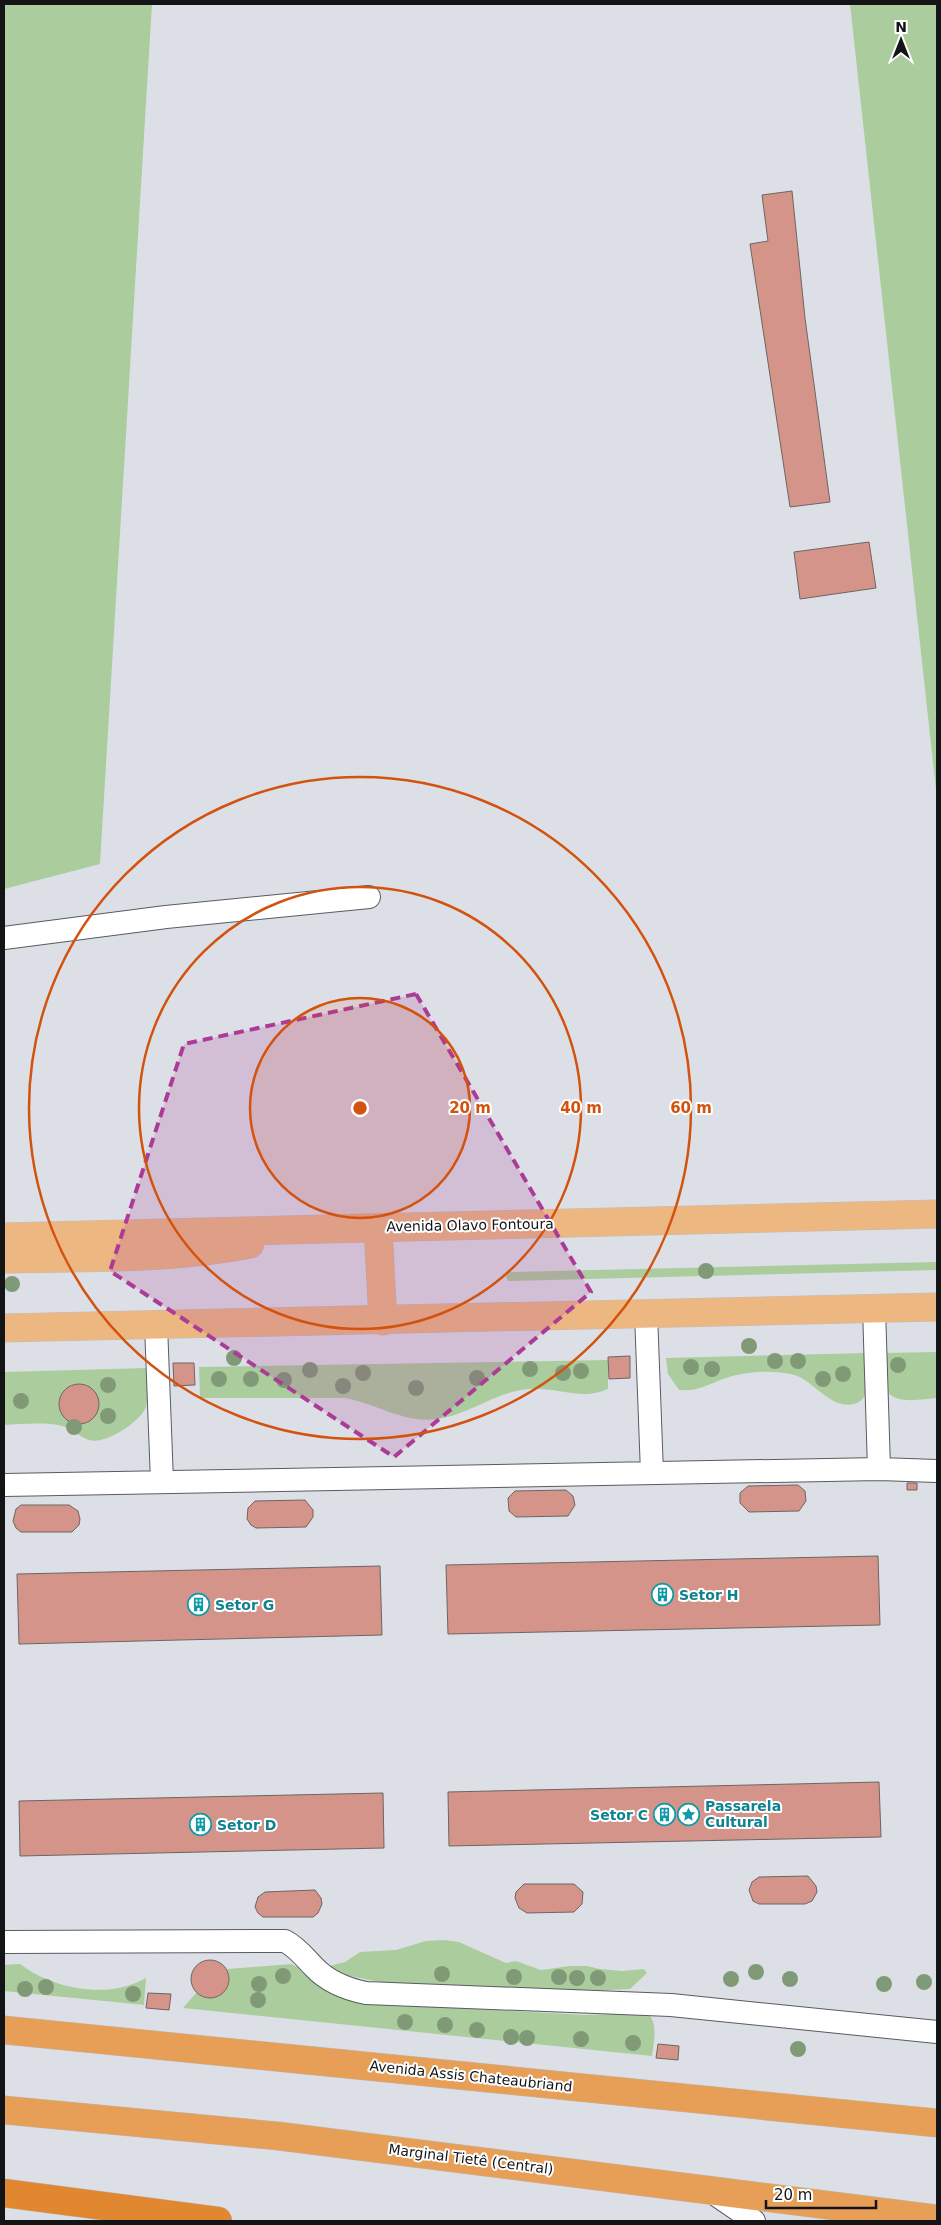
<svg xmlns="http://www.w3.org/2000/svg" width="941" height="2225" viewBox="0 0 941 2225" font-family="'DejaVu Sans',sans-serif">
  <rect width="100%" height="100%" fill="#dce0e6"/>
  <!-- green -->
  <path fill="#abcd9e" d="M 4,4 L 152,4 L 100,864 L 4,889 Z
    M 850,4 L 937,4 L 937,799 Z
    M 937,1262 L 937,1270 L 511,1281 L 508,1281 L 506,1277 L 507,1273 L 511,1272 Z
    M 937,1352 L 937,1398 C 923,1399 896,1405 887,1391 L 884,1353 Z
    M 868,1353 C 868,1369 874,1399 854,1404 C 829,1410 812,1377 790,1374 C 769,1370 746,1371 726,1378 C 708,1384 698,1392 679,1390 L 668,1374 L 666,1358 Z
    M 608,1360 L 608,1389 C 583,1401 556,1387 529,1389 C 497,1391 471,1414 438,1419 C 405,1424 377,1404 346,1398 L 200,1398 L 199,1367 Z
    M 146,1368 C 147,1380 149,1395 146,1407 C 140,1422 106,1445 89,1440 C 78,1436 70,1427 58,1425 C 41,1422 21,1424 4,1425 L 4,1372 Z
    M 444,1940 L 459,1942 L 506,1963 L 516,1961 L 541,1970 L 570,1966 L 587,1966 L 600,1969 L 622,1971 L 644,1969 L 647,1973 L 630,1989 L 589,1991 L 380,1982 L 340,1974 L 329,1966 L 345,1962 L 360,1952 L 396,1950 L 426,1941 Z
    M 20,1964 C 53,1989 108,2000 146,1978 L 144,2005 L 4,1991 L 4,1965 Z
    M 291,1964 L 300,1968 L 443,2007 L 586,2015 L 648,2013 C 658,2024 654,2041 652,2056 L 183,2008 L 197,1992 C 217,2003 233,1993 227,1969 Z"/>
  <!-- building -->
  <path fill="#d5948a" stroke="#6c6564" d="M 792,191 L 805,318 L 830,502 L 790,507 L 750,244 L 768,241 L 762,195 Z
    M 869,542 L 876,588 L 800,599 L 794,552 Z
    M 630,1356 L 630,1378 L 609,1379 L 608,1357 Z
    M 173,1363 L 194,1363 L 195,1385 L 174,1386 Z
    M59 1404a20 20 0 1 1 40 0a20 20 0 1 1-40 0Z
    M 907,1483 L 917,1483 L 917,1490 L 907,1490 Z
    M 798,1485 L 805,1491 L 806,1501 L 799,1511 L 749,1512 L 740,1503 L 740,1493 L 748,1486 Z
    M 566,1490 L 573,1496 L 575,1505 L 568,1516 L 516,1517 L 509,1511 L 508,1498 L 515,1491 Z
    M 305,1500 L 313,1510 L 313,1517 L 306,1527 L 256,1528 L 251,1525 L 247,1519 L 248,1508 L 255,1501 Z
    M 21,1505 L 69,1505 L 78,1511 L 80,1519 L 79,1525 L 72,1532 L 21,1532 L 16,1528 L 13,1521 L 16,1509 Z
    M 878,1556 L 880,1625 L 448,1634 L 446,1565 Z
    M 380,1566 L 382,1635 L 19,1644 L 17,1574 Z
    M 879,1782 L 881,1837 L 449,1846 L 448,1792 Z
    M 383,1793 L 384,1848 L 20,1856 L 19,1801 Z
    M 808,1876 L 816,1886 L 817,1892 L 812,1901 L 805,1904 L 759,1904 L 753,1901 L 749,1890 L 752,1882 L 759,1877 Z
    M 524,1884 L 574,1884 L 583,1892 L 582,1904 L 574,1912 L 527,1913 L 519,1908 L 515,1898 L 516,1892 Z
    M 315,1890 L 321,1898 L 322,1904 L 318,1913 L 313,1917 L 263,1917 L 258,1913 L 255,1907 L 258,1897 L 265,1892 Z
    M191 1979a19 19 0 1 1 38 0a19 19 0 1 1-38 0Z
    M 148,1993 L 171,1994 L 169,2010 L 146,2008 Z
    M 658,2044 L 679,2046 L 678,2060 L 656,2058 Z"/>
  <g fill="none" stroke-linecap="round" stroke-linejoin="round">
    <defs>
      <path id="service" d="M 4,938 L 166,917 L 369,897
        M 874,1308 L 879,1469
        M 646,1314 L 652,1473
        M 156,1325 L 162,1482
        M 4,1485 L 879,1469 L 937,1471
        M 4,1942 L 285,1941 C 298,1948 304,1957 314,1967 C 328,1982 346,1989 366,1993 L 671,2005 L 937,2032
        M 709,2190 L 754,2221"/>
      <path id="primary" d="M 378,1228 L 383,1321
        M 4,1237 L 937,1214
        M 4,1259 C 86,1257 169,1260 250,1244
        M 4,1328 L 937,1307"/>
      <path id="trunk" d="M 4,2030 L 937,2123
        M 4,2110 L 278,2136 L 937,2219"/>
      <path id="motorway" d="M 4,2193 L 218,2221"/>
    </defs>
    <!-- service casing -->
    <use href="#service" stroke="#585b60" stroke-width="24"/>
    <!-- primary casing -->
    <use href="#primary" stroke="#bdbdbe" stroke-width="29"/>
    <!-- trunk casing -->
    <use href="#trunk" stroke="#bdbdbe" stroke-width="29"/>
    <!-- motorway casing -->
    <use href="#motorway" stroke="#bdbdbe" stroke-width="29"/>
    <!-- service -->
    <use href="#service" stroke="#fff" stroke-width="22"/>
    <!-- primary -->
    <use href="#primary" stroke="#edb782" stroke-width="28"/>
    <!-- trunk -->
    <use href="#trunk" stroke="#e79f58" stroke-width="28"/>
    <!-- motorway -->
    <use href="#motorway" stroke="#e1872f" stroke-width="28"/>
  </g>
  <!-- trees -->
  <g fill="#809a78">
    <circle cx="706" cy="1271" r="8"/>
    <circle cx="12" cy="1284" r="8"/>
    <circle cx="749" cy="1346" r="8"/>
    <circle cx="234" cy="1358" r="8"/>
    <circle cx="775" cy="1361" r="8"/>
    <circle cx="798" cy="1361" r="8"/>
    <circle cx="898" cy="1365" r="8"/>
    <circle cx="691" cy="1367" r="8"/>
    <circle cx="530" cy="1369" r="8"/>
    <circle cx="712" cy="1369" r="8"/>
    <circle cx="310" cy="1370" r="8"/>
    <circle cx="581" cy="1371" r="8"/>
    <circle cx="363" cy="1373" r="8"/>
    <circle cx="563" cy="1373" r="8"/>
    <circle cx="843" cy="1374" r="8"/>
    <circle cx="477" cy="1378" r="8"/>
    <circle cx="219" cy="1379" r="8"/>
    <circle cx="251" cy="1379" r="8"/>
    <circle cx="823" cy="1379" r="8"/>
    <circle cx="284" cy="1380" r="8"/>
    <circle cx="108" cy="1385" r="8"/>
    <circle cx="343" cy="1386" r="8"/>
    <circle cx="416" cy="1388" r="8"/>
    <circle cx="21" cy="1401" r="8"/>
    <circle cx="108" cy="1416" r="8"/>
    <circle cx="74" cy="1427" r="8"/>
    <circle cx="756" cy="1972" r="8"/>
    <circle cx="442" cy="1974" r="8"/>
    <circle cx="283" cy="1976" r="8"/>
    <circle cx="514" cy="1977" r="8"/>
    <circle cx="559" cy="1977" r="8"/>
    <circle cx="577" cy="1978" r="8"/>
    <circle cx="598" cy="1978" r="8"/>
    <circle cx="731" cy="1979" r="8"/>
    <circle cx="790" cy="1979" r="8"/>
    <circle cx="924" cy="1982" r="8"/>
    <circle cx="259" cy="1984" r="8"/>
    <circle cx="884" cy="1984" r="8"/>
    <circle cx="46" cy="1987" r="8"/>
    <circle cx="25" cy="1989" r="8"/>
    <circle cx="133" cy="1994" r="8"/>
    <circle cx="258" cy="2000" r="8"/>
    <circle cx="405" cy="2022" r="8"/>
    <circle cx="445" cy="2025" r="8"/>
    <circle cx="477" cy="2030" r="8"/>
    <circle cx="511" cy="2037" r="8"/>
    <circle cx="527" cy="2038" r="8"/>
    <circle cx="581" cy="2039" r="8"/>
    <circle cx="633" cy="2043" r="8"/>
    <circle cx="798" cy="2049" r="8"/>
  </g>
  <!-- marked area -->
  <path fill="#ac3b97" fill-opacity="0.2" stroke="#ac3b97" stroke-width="4" stroke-dasharray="10 6" stroke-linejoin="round" d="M 416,994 L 591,1292 L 394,1457 L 110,1271 L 184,1044 Z"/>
  <!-- distance rings -->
  <circle cx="360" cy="1108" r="110" fill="#d3520d" fill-opacity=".12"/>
  <g fill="none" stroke="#d3520d" stroke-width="2.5">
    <circle cx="360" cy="1108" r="110"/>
    <circle cx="360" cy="1108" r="221"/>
    <circle cx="360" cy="1108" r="331"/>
  </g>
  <!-- icons -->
  <defs>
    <symbol id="building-ring" viewBox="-11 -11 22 22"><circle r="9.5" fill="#fff" stroke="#0f9aa8" stroke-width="1.5"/><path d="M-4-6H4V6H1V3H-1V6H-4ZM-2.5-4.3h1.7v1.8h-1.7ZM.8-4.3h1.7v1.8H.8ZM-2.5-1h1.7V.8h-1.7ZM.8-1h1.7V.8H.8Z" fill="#0f9aa8"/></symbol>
    <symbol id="sight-ring" viewBox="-11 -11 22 22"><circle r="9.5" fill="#fff" stroke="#0f9aa8" stroke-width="1.5"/><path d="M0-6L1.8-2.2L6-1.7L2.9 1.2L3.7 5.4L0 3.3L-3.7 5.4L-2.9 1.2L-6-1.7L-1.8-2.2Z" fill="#0f9aa8"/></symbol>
  </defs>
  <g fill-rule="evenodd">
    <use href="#building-ring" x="650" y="1582" width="25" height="25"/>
    <use href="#building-ring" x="186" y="1592" width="25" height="25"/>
    <use href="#sight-ring" x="676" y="1802" width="25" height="25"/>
    <use href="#building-ring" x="652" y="1802" width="25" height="25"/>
    <use href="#building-ring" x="188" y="1812" width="25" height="25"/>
  </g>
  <g text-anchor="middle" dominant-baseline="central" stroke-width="4" stroke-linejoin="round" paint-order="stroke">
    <!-- street labels -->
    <g font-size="14" fill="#131416" stroke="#fff">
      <text transform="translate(470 1225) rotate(-1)">Avenida Olavo Fontoura</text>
      <text transform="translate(471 2076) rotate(6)">Avenida Assis Chateaubriand</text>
      <text transform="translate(471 2159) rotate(7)">Marginal Tietê (Central)</text>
    </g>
    <!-- culture labels -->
    <g font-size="14" font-weight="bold" fill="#0d838f" stroke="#fff" text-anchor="start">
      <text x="679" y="1595">Setor H</text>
      <text x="215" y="1605">Setor G</text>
      <text x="705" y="1806">Passarela<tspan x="705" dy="16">Cultural</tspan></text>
      <text x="648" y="1815" text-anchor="end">Setor C</text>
      <text x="217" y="1825">Setor D</text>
    </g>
  </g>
  <circle cx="360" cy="1108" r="8" fill="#d3520d" stroke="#fff" stroke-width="2.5"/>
  <g font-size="15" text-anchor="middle" font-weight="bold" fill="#d3520d" stroke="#fff" stroke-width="4" stroke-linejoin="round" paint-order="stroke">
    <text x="470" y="1113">20 m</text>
    <text x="581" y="1113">40 m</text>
    <text x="691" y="1113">60 m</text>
  </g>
  <!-- border -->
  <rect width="941" height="2225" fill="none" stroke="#131416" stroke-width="10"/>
  <!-- north arrow -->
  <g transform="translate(901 40)" stroke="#ffffff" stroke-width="4" paint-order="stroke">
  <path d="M0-4L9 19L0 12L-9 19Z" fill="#131416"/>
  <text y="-8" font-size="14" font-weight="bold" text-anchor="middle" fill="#131416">N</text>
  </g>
  <!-- scale -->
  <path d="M766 2200v8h110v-8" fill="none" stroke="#131416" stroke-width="2.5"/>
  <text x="774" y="2200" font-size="15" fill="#131416" stroke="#ffffff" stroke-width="4" paint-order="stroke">20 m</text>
</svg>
